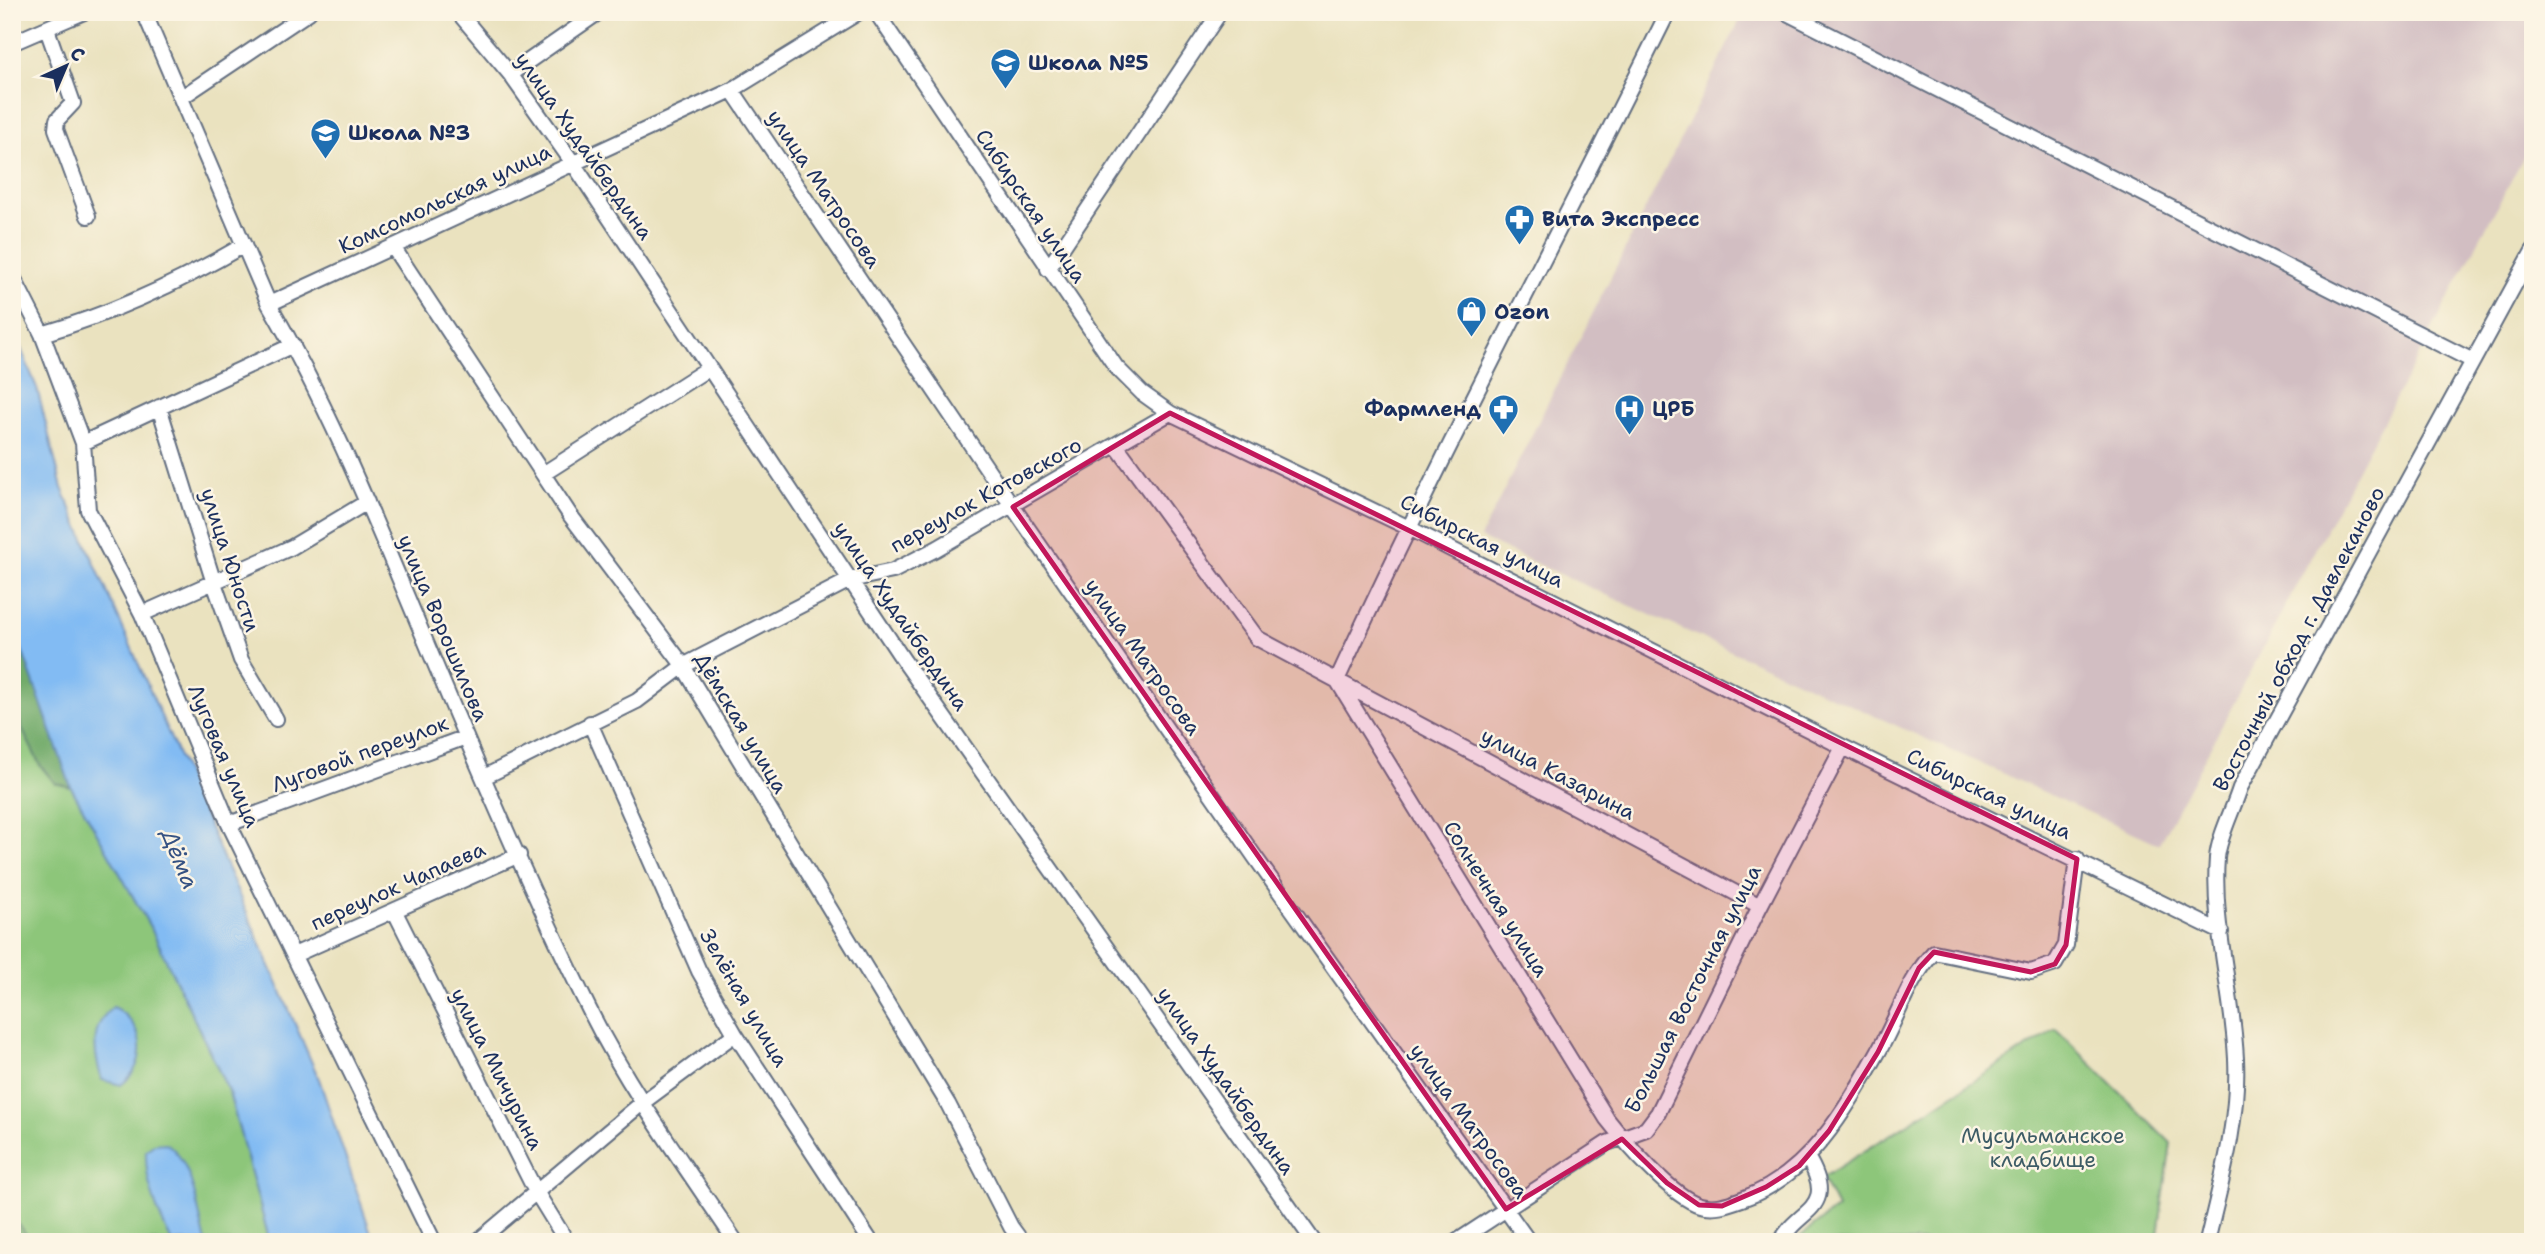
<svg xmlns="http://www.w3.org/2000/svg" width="2545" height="1254" viewBox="0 0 2545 1254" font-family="'Shantell Sans',sans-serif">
  <rect width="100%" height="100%" fill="#fcf5e5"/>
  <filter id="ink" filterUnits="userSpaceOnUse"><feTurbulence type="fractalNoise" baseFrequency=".0143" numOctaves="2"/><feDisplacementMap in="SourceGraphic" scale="14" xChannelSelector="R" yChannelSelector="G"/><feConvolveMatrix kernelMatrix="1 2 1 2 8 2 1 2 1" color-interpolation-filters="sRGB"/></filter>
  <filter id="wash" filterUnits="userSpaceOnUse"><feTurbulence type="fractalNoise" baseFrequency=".00686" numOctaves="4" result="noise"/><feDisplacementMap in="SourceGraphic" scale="28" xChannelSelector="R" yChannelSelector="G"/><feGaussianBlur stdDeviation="1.57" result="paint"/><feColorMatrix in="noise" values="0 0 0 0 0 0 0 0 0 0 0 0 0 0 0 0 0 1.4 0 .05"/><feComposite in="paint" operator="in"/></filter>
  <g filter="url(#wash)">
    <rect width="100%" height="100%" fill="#eae2bf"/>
    <!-- industrial -->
    <path fill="#d2bec2" d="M 1744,12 L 2533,12 L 2533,139 L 2159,844 L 1480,538 Z"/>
    <!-- green -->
    <path fill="#8dc67a" stroke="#547a6c" stroke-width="2" d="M 12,701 L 40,765 L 55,783 L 71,787 L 153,932 L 229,1092 L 270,1242 L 32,1242 L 12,1216 Z
      M 2056,1029 L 2171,1143 L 2157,1242 L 1793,1242 L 1837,1208 L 1822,1178 Z"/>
    <!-- forest -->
    <path fill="#72ab6a" stroke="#466d64" stroke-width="2" d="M 12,622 L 71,787 L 55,783 L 40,765 L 24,733 L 12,701 Z
      M 12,1216 L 32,1242 L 12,1242 Z"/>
    <!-- water -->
    <path fill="#82bbf3" stroke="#4e75a8" stroke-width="2" d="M 12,327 L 37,388 L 62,488 L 319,1079 L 374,1242 L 270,1242 L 229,1092 L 153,932 L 71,787 L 12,622 Z
      M 113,1007 C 145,1023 150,1063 121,1085 L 102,1080 C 94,1054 89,1026 113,1007 Z
      M 166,1143 C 194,1162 197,1211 206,1242 L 172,1242 C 158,1215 145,1182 146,1151 L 154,1144 Z"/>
  </g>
  <g filter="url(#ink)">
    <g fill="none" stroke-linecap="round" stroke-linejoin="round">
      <defs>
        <path id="minor" d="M 144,12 L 269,304 C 327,403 371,511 415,616 C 470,748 526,881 589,1009 C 630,1091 685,1166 736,1242
          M 458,12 L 510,74 L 573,163 L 904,661 L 1314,1242
          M 876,12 L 1116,367 L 1142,393 L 1170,413 L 1407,527 L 1843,747 L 2221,932
          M 1785,12 L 2473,361
          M 47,29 L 73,103 L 57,120 L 56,129 L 88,216
          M 12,43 L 84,12
          M 510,74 L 599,12
          M 732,90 L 1013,507 L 1255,857 L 1529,1242
          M 182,97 L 309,12
          M 393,247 L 570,515 L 680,661 L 948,1104 L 1011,1227 L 1022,1242
          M 1048,269 L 1220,12
          M 12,275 L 42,334 L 83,443 L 88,510 L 142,614 L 229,824 L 434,1242
          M 269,304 L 732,90 L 859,12
          M 42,334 C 111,314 182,281 244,245
          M 159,407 L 213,580 L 241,660 L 276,719
          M 83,443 L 293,345
          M 1116,445 L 1257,638 L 1760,906
          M 543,474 L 709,368
          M 142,614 L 292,547 L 367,502
          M 1337,680 L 1607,1119 C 1625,1142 1672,1197 1700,1205 C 1715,1209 1728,1204 1742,1199 C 1808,1176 1845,1111 1877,1054 C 1897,1020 1907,981 1934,952 L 2031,972 L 2055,964 L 2066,945 L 2077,859
          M 1337,680 C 1441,454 1558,235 1668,12
          M 590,723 L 699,971 L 735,1034 L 871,1242
          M 484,777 L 637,701 L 683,666 L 850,580 L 893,571 L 936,549 L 1170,413
          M 229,824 L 466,737
          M 395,912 L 535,1190 L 567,1242
          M 294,955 L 519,855
          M 477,1242 L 642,1103 L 735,1034
          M 1456,1242 L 1607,1143 L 1646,1129 L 1658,1113 L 1760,906 L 1843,747
          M 1781,1242 C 1796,1208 1840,1211 1807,1157
          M 2207,1242 C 2221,1182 2239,1121 2236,1059 C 2233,992 2212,925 2217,858 C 2219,836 2233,810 2240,788 L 2533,251"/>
      </defs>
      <!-- minor casing -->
      <use href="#minor" stroke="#636e80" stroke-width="18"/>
      <!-- minor -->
      <use href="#minor" stroke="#fff" stroke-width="14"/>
    </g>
  </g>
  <!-- marked area -->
  <path fill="#c2185b" fill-opacity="0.2" stroke="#c2185b" stroke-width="5" stroke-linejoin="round" d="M 1170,413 L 2077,859 L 2066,945 L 2055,964 L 2031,972 L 1934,952 L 1919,968 L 1878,1052 L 1829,1131 L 1799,1166 L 1766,1187 L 1722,1206 L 1699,1205 L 1667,1183 L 1622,1139 L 1506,1209 L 1013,507 Z"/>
  <!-- icons -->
  <defs>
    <symbol id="school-pin" viewBox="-11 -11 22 30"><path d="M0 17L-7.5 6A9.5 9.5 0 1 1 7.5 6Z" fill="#1f6fb2" stroke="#fcf5e5"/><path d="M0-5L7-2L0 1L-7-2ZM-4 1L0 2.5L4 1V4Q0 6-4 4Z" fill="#fff"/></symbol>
    <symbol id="pharmacy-pin" viewBox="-11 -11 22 30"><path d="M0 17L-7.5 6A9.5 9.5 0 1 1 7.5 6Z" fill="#1f6fb2" stroke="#fcf5e5"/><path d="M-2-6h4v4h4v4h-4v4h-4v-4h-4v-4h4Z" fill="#fff"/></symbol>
    <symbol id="shop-pin" viewBox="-11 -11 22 30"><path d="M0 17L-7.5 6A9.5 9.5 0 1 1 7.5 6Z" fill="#1f6fb2" stroke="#fcf5e5"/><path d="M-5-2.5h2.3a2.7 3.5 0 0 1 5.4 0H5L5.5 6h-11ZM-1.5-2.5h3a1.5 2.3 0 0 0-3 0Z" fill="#fff"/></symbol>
    <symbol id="hospital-pin" viewBox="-11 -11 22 30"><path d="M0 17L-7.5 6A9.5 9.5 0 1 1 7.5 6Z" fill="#1f6fb2" stroke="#fcf5e5"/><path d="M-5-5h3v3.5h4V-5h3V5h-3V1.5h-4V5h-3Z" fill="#fff"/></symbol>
  </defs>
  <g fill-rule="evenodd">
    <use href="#school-pin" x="988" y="46" width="35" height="47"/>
    <use href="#school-pin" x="308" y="116" width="35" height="47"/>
    <use href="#pharmacy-pin" x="1502" y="202" width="35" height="47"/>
    <use href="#shop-pin" x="1454" y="294" width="35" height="47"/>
    <use href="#pharmacy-pin" x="1486" y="392" width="35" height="47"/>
    <use href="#hospital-pin" x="1612" y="392" width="35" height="47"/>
  </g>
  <g text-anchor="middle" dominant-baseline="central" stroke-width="5" stroke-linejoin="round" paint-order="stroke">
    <!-- poi labels -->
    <g font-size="21" font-weight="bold" fill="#1b2f5e" stroke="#fcf5e5" text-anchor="start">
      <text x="1028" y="63">Школа №5</text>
      <text x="348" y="133">Школа №3</text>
      <text x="1542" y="219">Вита Экспресс</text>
      <text x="1494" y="312">Ozon</text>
      <text x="1481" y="409" text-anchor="end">Фармленд</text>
      <text x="1652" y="409">ЦРБ</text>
    </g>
    <!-- street labels -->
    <g font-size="21" fill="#1b2f5e" stroke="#fcf5e5">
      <text transform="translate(584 146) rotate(55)">улица Худайбердина</text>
      <text transform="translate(824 189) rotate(56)">улица Матросова</text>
      <text transform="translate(445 199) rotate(-25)">Комсомольская улица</text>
      <text transform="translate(1031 206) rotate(56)">Сибирская улица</text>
      <text transform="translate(986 495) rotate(-29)">переулок Котовского</text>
      <text transform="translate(1482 541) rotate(27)">Сибирская улица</text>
      <text transform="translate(230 560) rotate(72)">улица Юности</text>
      <text transform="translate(901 616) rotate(56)">улица Худайбердина</text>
      <text transform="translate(443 628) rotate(67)">улица Ворошилова</text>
      <text transform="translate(2299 639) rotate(-62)">Восточный обход г. Давлеканово</text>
      <text transform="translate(1143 657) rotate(55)">улица Матросова</text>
      <text transform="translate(741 723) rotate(59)">Дёмская улица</text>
      <text transform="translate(360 754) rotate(-20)">Луговой переулок</text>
      <text transform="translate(224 756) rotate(67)">Луговая улица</text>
      <text transform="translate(1558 774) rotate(28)">улица Казарина</text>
      <text transform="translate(1989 794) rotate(26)">Сибирская улица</text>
      <text transform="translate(398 886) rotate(-24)">переулок Чапаева</text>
      <text transform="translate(1496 899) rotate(58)">Солнечная улица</text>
      <text transform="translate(1693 989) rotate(-63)">Большая Восточная улица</text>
      <text transform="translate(744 998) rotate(60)">Зелёная улица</text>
      <text transform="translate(497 1069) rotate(63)">улица Мичурина</text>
      <text transform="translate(1226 1081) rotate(55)">улица Худайбердина</text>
      <text transform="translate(1469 1121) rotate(54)">улица Матросова</text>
    </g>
    <!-- park labels -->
    <g font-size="21" fill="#3d5c66" stroke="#fcf5e5">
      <text x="2043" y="1136">Мусульманское<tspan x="2043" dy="24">кладбище</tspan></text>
    </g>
    <!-- water labels -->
    <g font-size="23" font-style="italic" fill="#355283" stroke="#fcf5e5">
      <text transform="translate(180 859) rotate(68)">Дёма</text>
    </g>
  </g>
  <!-- margin -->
  <rect width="2545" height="1254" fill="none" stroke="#fcf5e5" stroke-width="42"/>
  <!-- north arrow -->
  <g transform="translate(66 66) rotate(44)" stroke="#fcf5e5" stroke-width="5" paint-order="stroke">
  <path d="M0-5L12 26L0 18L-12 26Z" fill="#1b2f5e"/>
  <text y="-10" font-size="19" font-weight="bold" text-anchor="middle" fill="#1b2f5e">С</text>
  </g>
</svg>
